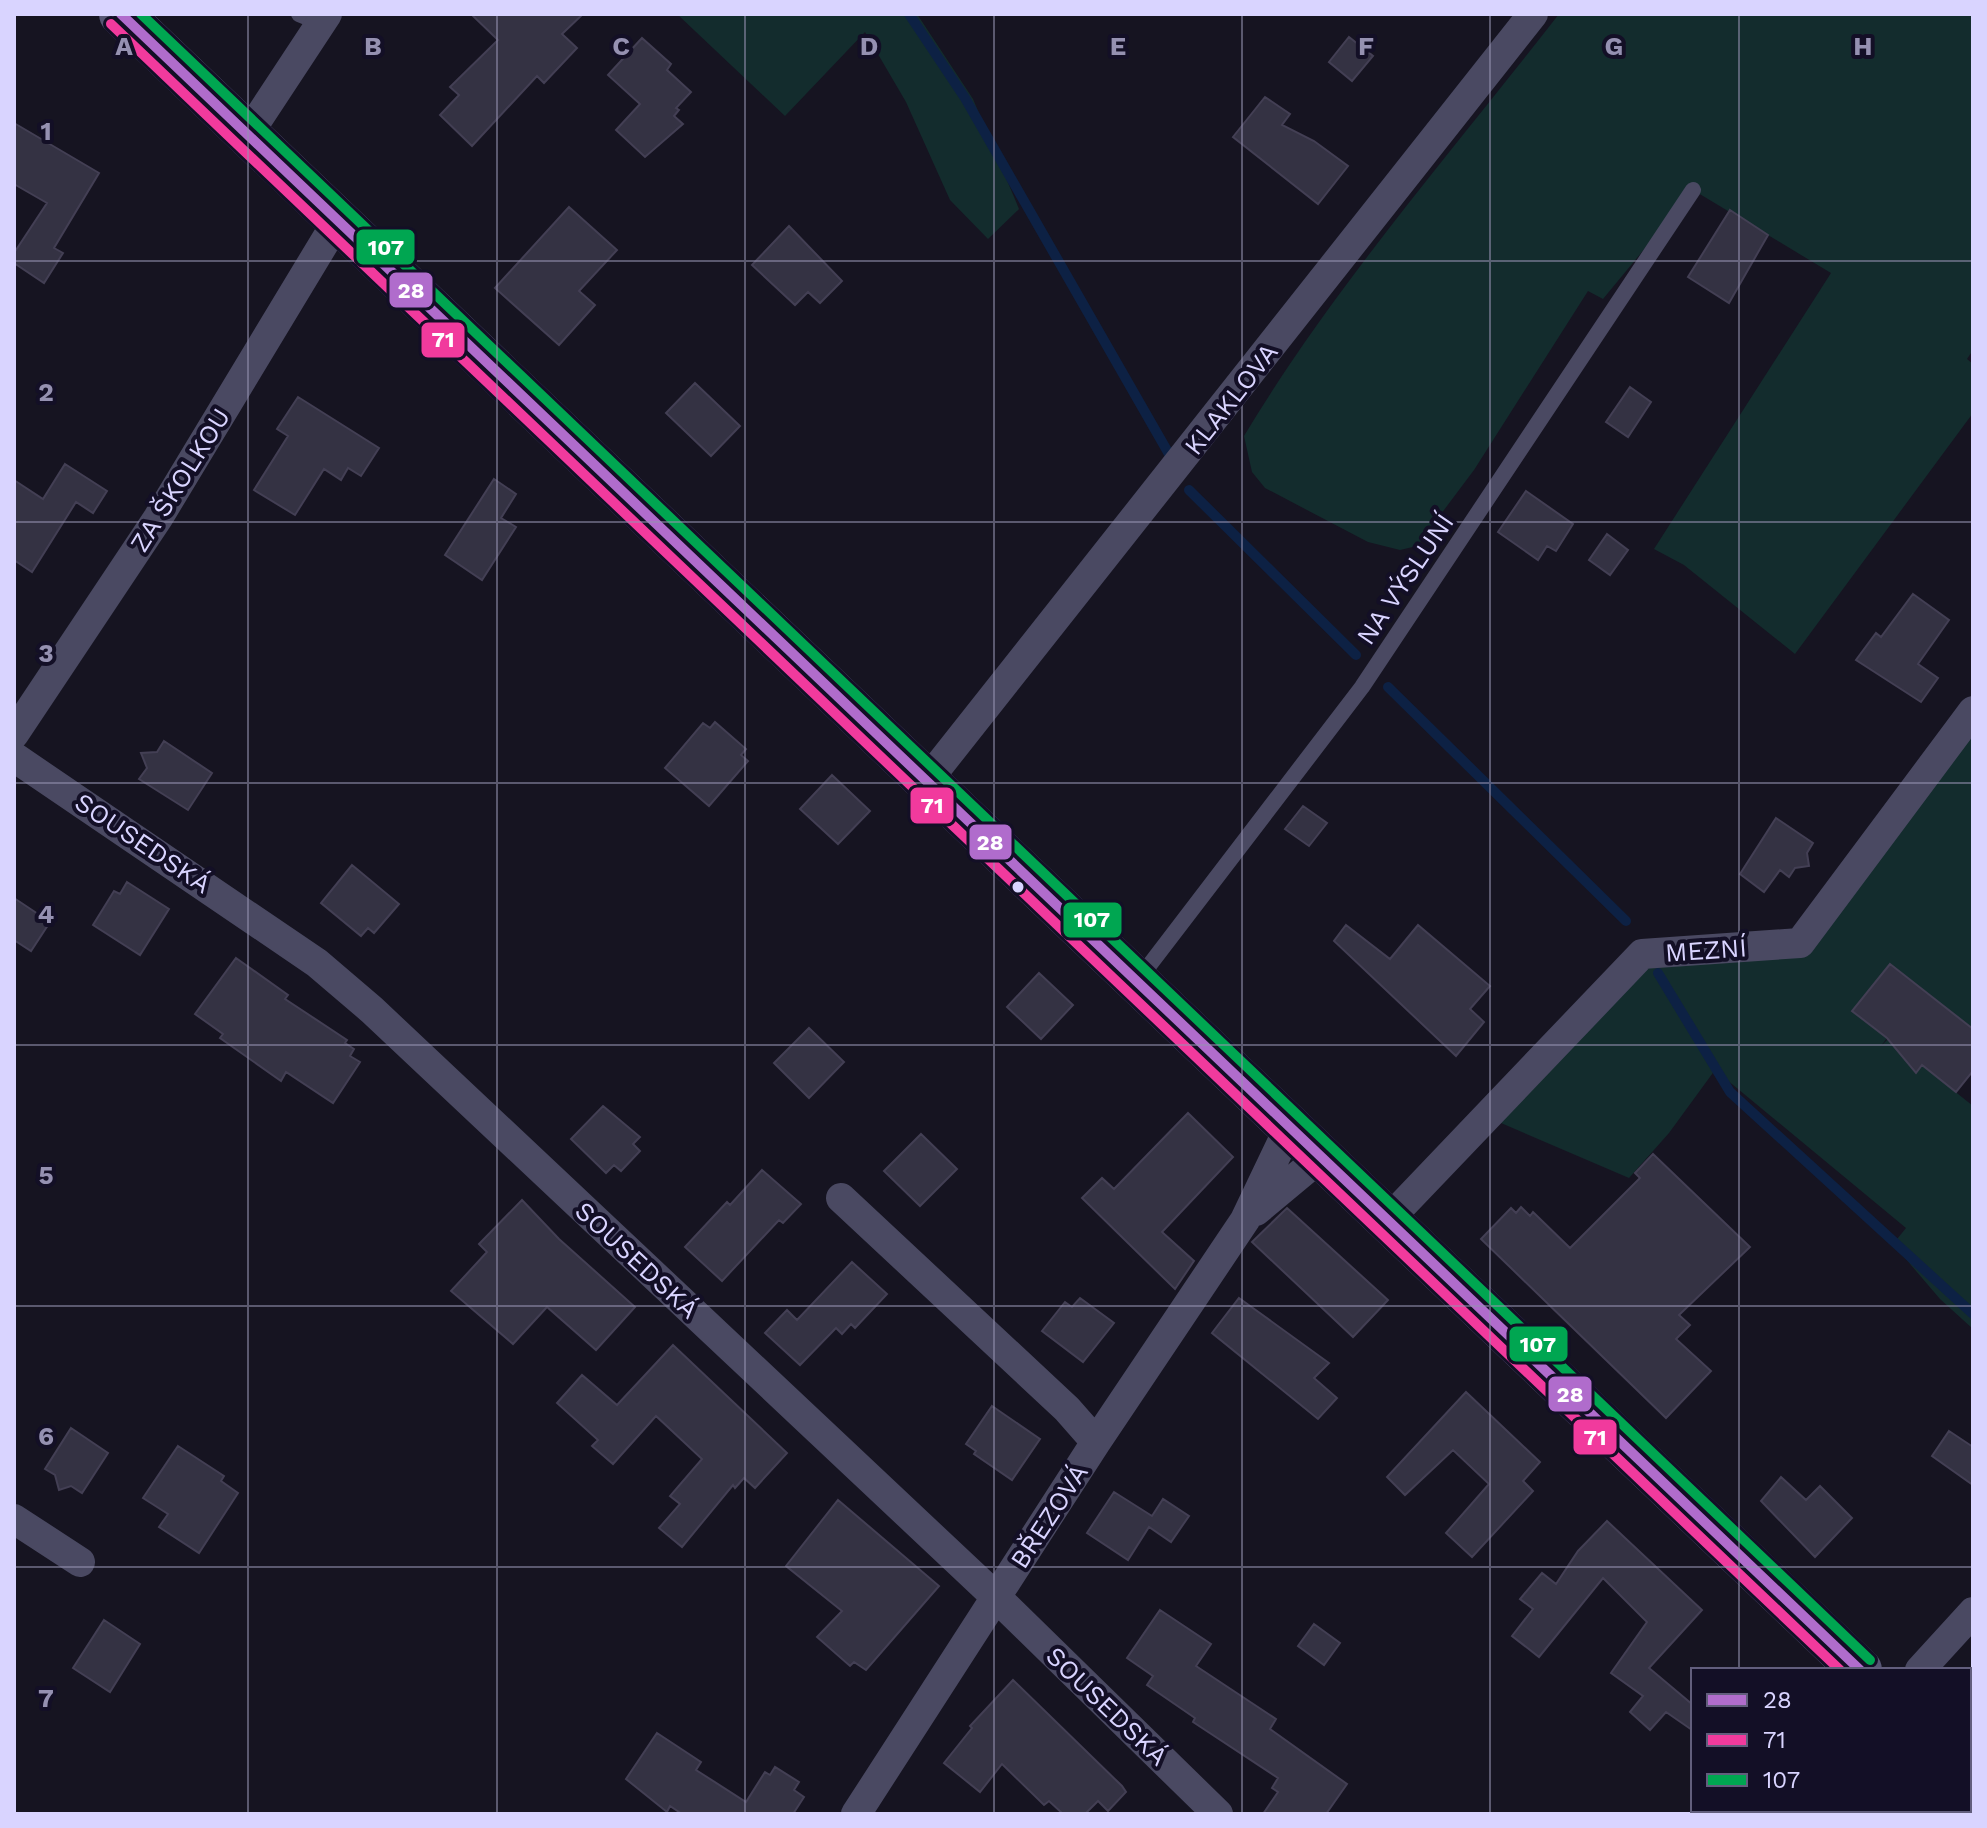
<svg xmlns="http://www.w3.org/2000/svg" width="1987" height="1828" viewBox="0 0 1987 1828" font-family="'Work Sans',sans-serif">
  <rect width="100%" height="100%" fill="#161421"/>
  <!-- green -->
  <path fill="#132c2d" d="M 677,14 L 917,14 L 973,99 L 1019,209 L 988,239 L 950,200 L 906,102 L 865,32 L 785,116 Z
    M 1559,14 L 1973,14 L 1973,350 L 1967,359 L 1973,364 L 1973,413 L 1795,654 L 1684,565 L 1654,549 L 1831,273 L 1693,190 L 1603,299 L 1588,291 L 1474,470 L 1417,546 L 1400,550 L 1368,542 L 1265,488 L 1252,472 L 1244,436 C 1334,286 1452,152 1559,14 Z
    M 1973,727 L 1973,1029 L 1890,964 L 1853,1011 L 1887,1038 L 1881,1046 L 1888,1039 L 1920,1064 L 1915,1073 L 1922,1065 L 1973,1106 L 1973,1329 L 1940,1299 L 1893,1244 L 1906,1228 L 1715,1070 L 1669,1133 L 1629,1178 L 1494,1120 L 1653,956 L 1805,951 Z"/>
  <g fill="none" stroke-linecap="round" stroke-linejoin="round">
    <!-- stream -->
    <path stroke="#0d2144" stroke-width="10" d="M 909,14 L 965,98 L 1173,461
      M 1189,490 L 1356,655
      M 1388,687 L 1626,921
      M 1658,973 L 1730,1092 L 1973,1314"/>
  </g>
  <!-- building -->
  <path fill="#343243" stroke="#433f54" stroke-width="2" d="M 471,14 L 583,14 L 562,34 L 577,48 L 544,83 L 537,76 L 472,146 L 440,115 L 459,95 L 450,87 L 498,40 Z
    M 1349,37 L 1373,56 L 1352,81 L 1329,62 Z
    M 642,38 L 671,64 L 667,70 L 691,92 L 676,108 L 679,110 L 674,116 L 683,124 L 645,157 L 616,130 L 640,104 L 608,75 Z
    M 1265,97 L 1290,114 L 1282,125 L 1314,141 L 1348,166 L 1318,204 L 1233,137 Z
    M 14,123 L 99,173 L 54,248 L 63,253 L 44,283 L 14,263 L 14,253 L 47,203 L 14,184 Z
    M 569,207 L 617,250 L 579,291 L 595,305 L 559,345 L 495,288 Z
    M 1730,210 L 1768,235 L 1729,303 L 1688,277 Z
    M 789,226 L 842,281 L 820,303 L 808,292 L 795,305 L 752,265 Z
    M 695,383 L 740,426 L 711,456 L 666,413 Z
    M 1630,387 L 1651,402 L 1628,437 L 1606,422 Z
    M 298,397 L 379,448 L 361,476 L 348,468 L 341,480 L 324,469 L 295,515 L 254,490 L 288,436 L 277,429 Z
    M 65,464 L 107,491 L 93,513 L 76,502 L 32,572 L 14,560 L 14,480 L 43,499 Z
    M 494,479 L 516,494 L 501,518 L 516,527 L 482,580 L 445,555 Z
    M 1526,491 L 1573,524 L 1556,551 L 1547,546 L 1538,560 L 1498,532 Z
    M 1607,534 L 1628,550 L 1610,575 L 1589,560 Z
    M 1913,594 L 1949,620 L 1918,664 L 1938,678 L 1921,702 L 1856,660 L 1876,633 L 1881,637 Z
    M 715,722 L 746,749 L 741,755 L 748,761 L 709,806 L 665,768 L 703,723 L 710,728 Z
    M 164,741 L 212,773 L 188,810 L 139,779 L 147,768 L 141,753 L 157,752 Z
    M 832,775 L 870,811 L 838,844 L 800,809 Z
    M 1303,806 L 1327,823 L 1309,846 L 1285,829 Z
    M 1776,818 L 1813,843 L 1807,853 L 1809,866 L 1795,868 L 1789,877 L 1780,870 L 1764,892 L 1740,874 Z
    M 352,865 L 399,904 L 374,933 L 368,928 L 361,936 L 321,903 Z
    M 127,882 L 169,909 L 140,955 L 93,925 L 114,891 L 120,894 Z
    M 14,898 L 50,922 L 31,951 L 14,940 Z
    M 1346,925 L 1390,959 L 1418,925 L 1490,986 L 1470,1009 L 1484,1022 L 1456,1056 L 1334,941 Z
    M 236,958 L 288,995 L 285,999 L 347,1040 L 345,1043 L 354,1049 L 350,1056 L 360,1062 L 333,1103 L 286,1072 L 281,1081 L 220,1038 L 223,1034 L 195,1014 Z
    M 1890,964 L 1973,1029 L 1973,1071 L 1956,1092 L 1922,1065 L 1916,1073 L 1887,1038 L 1852,1011 Z
    M 1039,973 L 1073,1005 L 1041,1039 L 1007,1007 Z
    M 809,1028 L 844,1062 L 809,1098 L 774,1063 Z
    M 603,1106 L 640,1137 L 633,1144 L 640,1151 L 621,1171 L 614,1165 L 606,1173 L 571,1139 Z
    M 1188,1113 L 1233,1157 L 1162,1232 L 1194,1261 L 1175,1289 L 1082,1198 L 1102,1178 L 1114,1189 Z
    M 921,1134 L 957,1169 L 920,1206 L 884,1171 Z
    M 1653,1154 L 1750,1247 L 1679,1315 L 1690,1325 L 1676,1339 L 1711,1371 L 1666,1418 L 1481,1239 L 1511,1208 L 1516,1213 L 1521,1207 L 1530,1216 L 1533,1212 L 1570,1248 L 1640,1178 L 1635,1173 Z
    M 762,1170 L 801,1204 L 783,1223 L 779,1220 L 722,1281 L 685,1247 L 727,1202 L 730,1205 Z
    M 522,1200 L 559,1239 L 635,1307 L 596,1350 L 547,1307 L 513,1344 L 451,1291 L 487,1252 L 479,1244 Z
    M 1287,1208 L 1388,1300 L 1353,1337 L 1252,1242 Z
    M 852,1262 L 887,1294 L 855,1328 L 851,1324 L 842,1334 L 836,1328 L 800,1365 L 765,1333 L 787,1310 L 797,1320 Z
    M 1080,1298 L 1114,1323 L 1083,1362 L 1042,1331 L 1065,1302 L 1072,1307 Z
    M 1239,1298 L 1329,1363 L 1314,1378 L 1337,1398 L 1318,1419 L 1212,1333 Z
    M 673,1345 L 787,1453 L 755,1488 L 744,1478 L 735,1488 L 733,1485 L 682,1547 L 659,1528 L 680,1504 L 670,1496 L 702,1459 L 656,1416 L 613,1464 L 592,1446 L 598,1440 L 557,1403 L 582,1375 L 617,1405 Z
    M 1466,1392 L 1540,1462 L 1523,1481 L 1533,1491 L 1472,1557 L 1446,1533 L 1489,1484 L 1453,1450 L 1405,1495 L 1387,1477 Z
    M 992,1406 L 1040,1439 L 1012,1480 L 974,1454 L 976,1451 L 966,1444 Z
    M 71,1428 L 108,1453 L 82,1493 L 71,1486 L 59,1490 L 55,1475 L 45,1469 Z
    M 1949,1431 L 1973,1447 L 1973,1485 L 1932,1456 Z
    M 178,1446 L 224,1476 L 221,1481 L 238,1493 L 199,1553 L 159,1527 L 168,1514 L 143,1498 Z
    M 1781,1477 L 1806,1500 L 1820,1486 L 1852,1518 L 1815,1557 L 1761,1501 Z
    M 1114,1492 L 1152,1516 L 1163,1499 L 1189,1516 L 1171,1542 L 1149,1527 L 1128,1560 L 1087,1533 Z
    M 838,1500 L 939,1586 L 866,1670 L 854,1662 L 850,1666 L 817,1637 L 842,1611 L 786,1566 Z
    M 1607,1521 L 1702,1610 L 1649,1668 L 1693,1705 L 1692,1730 L 1666,1712 L 1650,1730 L 1630,1712 L 1643,1696 L 1611,1673 L 1647,1622 L 1603,1578 L 1539,1657 L 1512,1636 L 1533,1609 L 1520,1599 L 1542,1573 L 1556,1584 L 1578,1551 Z
    M 1160,1610 L 1211,1644 L 1196,1666 L 1276,1719 L 1270,1729 L 1347,1784 L 1326,1814 L 1263,1814 L 1278,1792 L 1272,1788 L 1278,1778 L 1193,1722 L 1195,1718 L 1147,1685 L 1153,1676 L 1127,1658 Z
    M 104,1620 L 140,1644 L 110,1692 L 73,1668 Z
    M 1314,1624 L 1340,1643 L 1324,1665 L 1298,1646 Z
    M 1013,1680 L 1122,1786 L 1126,1792 L 1108,1811 L 1098,1801 L 1085,1814 L 1063,1814 L 1049,1801 L 1044,1805 L 1002,1764 L 980,1792 L 944,1763 L 972,1728 L 970,1726 Z
    M 657,1733 L 701,1762 L 696,1770 L 746,1802 L 765,1772 L 770,1775 L 775,1767 L 799,1782 L 794,1790 L 804,1797 L 793,1814 L 682,1814 L 670,1806 L 667,1812 L 626,1779 Z"/>
  <g fill="none" stroke-linecap="round" stroke-linejoin="round">
    <!-- service -->
    <path stroke="#4a4962" stroke-width="16" d="M 299,14 L 321,23
      M 1138,980 L 1362,687 L 1693,190"/>
    <!-- minor -->
    <path stroke="#4a4962" stroke-width="30" d="M 248,134 L 327,14
      M 14,734 L 158,518 L 338,220
      M 14,757 L 317,963 L 372,1010 L 996,1597 L 1218,1814
      M 926,782 L 1533,14
      M 841,1198 L 1067,1409 L 1096,1442
      M 1256,1211 L 1322,1156
      M 1388,1220 L 1642,954 L 1800,943 L 1973,711
      M 14,1519 L 80,1562
      M 1920,1670 L 1973,1612
      M 856,1814 L 1096,1442 L 1245,1220 L 1290,1126"/>
    <!-- secondary -->
    <path stroke="#575674" stroke-width="44" d="M 121,14 L 1860,1670
      M 1969,1774 L 1973,1778"/>
    <defs>
      <path id="bus-1" d="M 121,14 L 1860,1670"/>
      <path id="bus-2" d="M 111,24 L 1840,1670"/>
      <path id="bus-3" d="M 141,14 L 1870,1660"/>
    </defs>
    <!-- bus-1 casing -->
    <use href="#bus-1" stroke="#130f26" stroke-width="16"/>
    <!-- bus-2 casing -->
    <use href="#bus-2" stroke="#130f26" stroke-width="16"/>
    <!-- bus-3 casing -->
    <use href="#bus-3" stroke="#130f26" stroke-width="16"/>
    <!-- bus-1 -->
    <use href="#bus-1" stroke="#b06ccc" stroke-width="10"/>
    <!-- bus-2 -->
    <use href="#bus-2" stroke="#f13a9d" stroke-width="10"/>
    <!-- bus-3 -->
    <use href="#bus-3" stroke="#00a651" stroke-width="10"/>
  </g>
  <!-- grid -->
  <path fill="none" stroke="#9591b1" stroke-width="2" stroke-opacity="0.55" d="M 248,14 L 248,1814M 497,14 L 497,1814M 745,14 L 745,1814M 994,14 L 994,1814M 1242,14 L 1242,1814M 1490,14 L 1490,1814M 1739,14 L 1739,1670M 14,261 L 1973,261M 14,522 L 1973,522M 14,783 L 1973,783M 14,1045 L 1973,1045M 14,1306 L 1973,1306M 14,1567 L 1973,1567M 1739,1810 L 1739,1814"/>
  <!-- markers -->
  <circle fill="#d9d4ff" stroke="#130f26" stroke-width="3" cx="1018" cy="887" r="7"/>
  <g text-anchor="middle" dominant-baseline="central" stroke-width="8" stroke-linejoin="round" paint-order="stroke">
    <!-- street labels -->
    <g font-size="26" fill="#d9d4ff" stroke="#130f26">
      <text transform="translate(1231 399) rotate(-52)">KLAKLOVA</text>
      <text transform="translate(180 480) rotate(-58)">ZA ŠKOLKOU</text>
      <text transform="translate(1405 579) rotate(-56)">NA VÝSLUNÍ</text>
      <text transform="translate(143 843) rotate(34)">SOUSEDSKÁ</text>
      <text transform="translate(1706 950) rotate(-4)">MEZNÍ</text>
      <text transform="translate(637 1260) rotate(43)">SOUSEDSKÁ</text>
      <text transform="translate(1049 1516) rotate(-57)">BŘEZOVÁ</text>
      <text transform="translate(1107 1706) rotate(44)">SOUSEDSKÁ</text>
    </g>
  </g>
  <g font-size="26" text-anchor="middle" font-weight="bold" fill="#9591b1" stroke="#130f26" stroke-width="8" stroke-linejoin="round" paint-order="stroke">
    <text x="124" y="55">A</text>
    <text x="373" y="55">B</text>
    <text x="621" y="55">C</text>
    <text x="869" y="55">D</text>
    <text x="1118" y="55">E</text>
    <text x="1366" y="55">F</text>
    <text x="1614" y="55">G</text>
    <text x="1863" y="55">H</text>
    <text x="46" y="140">1</text>
    <text x="46" y="401">2</text>
    <text x="46" y="662">3</text>
    <text x="46" y="923">4</text>
    <text x="46" y="1184">5</text>
    <text x="46" y="1445">6</text>
    <text x="46" y="1707">7</text>
  </g>
  <g stroke="#130f26" stroke-width="3">
    <rect x="355" y="228" width="61" height="38" rx="8" fill="#00a651"/>
    <rect x="388" y="271" width="46" height="38" rx="8" fill="#b06ccc"/>
    <rect x="420" y="321" width="46" height="38" rx="8" fill="#f13a9d"/>
    <rect x="909" y="786" width="46" height="39" rx="8" fill="#f13a9d"/>
    <rect x="968" y="823" width="45" height="38" rx="8" fill="#b06ccc"/>
    <rect x="1062" y="901" width="61" height="38" rx="8" fill="#00a651"/>
    <rect x="1508" y="1325" width="61" height="38" rx="8" fill="#00a651"/>
    <rect x="1547" y="1375" width="46" height="38" rx="8" fill="#b06ccc"/>
    <rect x="1572" y="1418" width="46" height="38" rx="8" fill="#f13a9d"/>
  </g>
  <g font-size="22" text-anchor="middle" font-weight="bold" fill="#fff">
    <text x="386" y="255">107</text>
    <text x="411" y="298">28</text>
    <text x="443" y="347">71</text>
    <text x="932" y="813">71</text>
    <text x="990" y="850">28</text>
    <text x="1092" y="927">107</text>
    <text x="1538" y="1352">107</text>
    <text x="1570" y="1402">28</text>
    <text x="1595" y="1445">71</text>
  </g>
  <!-- border -->
  <rect width="1987" height="1828" fill="none" stroke="#d9d4ff" stroke-width="32"/>
  <!-- legend -->
  <rect x="1691" y="1668" width="280" height="144" fill="#130f26" stroke="#625e7d" stroke-width="2"/>
  <rect x="1707" y="1694" width="40" height="12" fill="#b06ccc" stroke="#625e7d" stroke-width="2"/>
  <text x="1763" y="1708" font-size="24" fill="#d9d4ff">28</text>
  <rect x="1707" y="1734" width="40" height="12" fill="#f13a9d" stroke="#625e7d" stroke-width="2"/>
  <text x="1763" y="1748" font-size="24" fill="#d9d4ff">71</text>
  <rect x="1707" y="1774" width="40" height="12" fill="#00a651" stroke="#625e7d" stroke-width="2"/>
  <text x="1763" y="1788" font-size="24" fill="#d9d4ff">107</text>
</svg>
